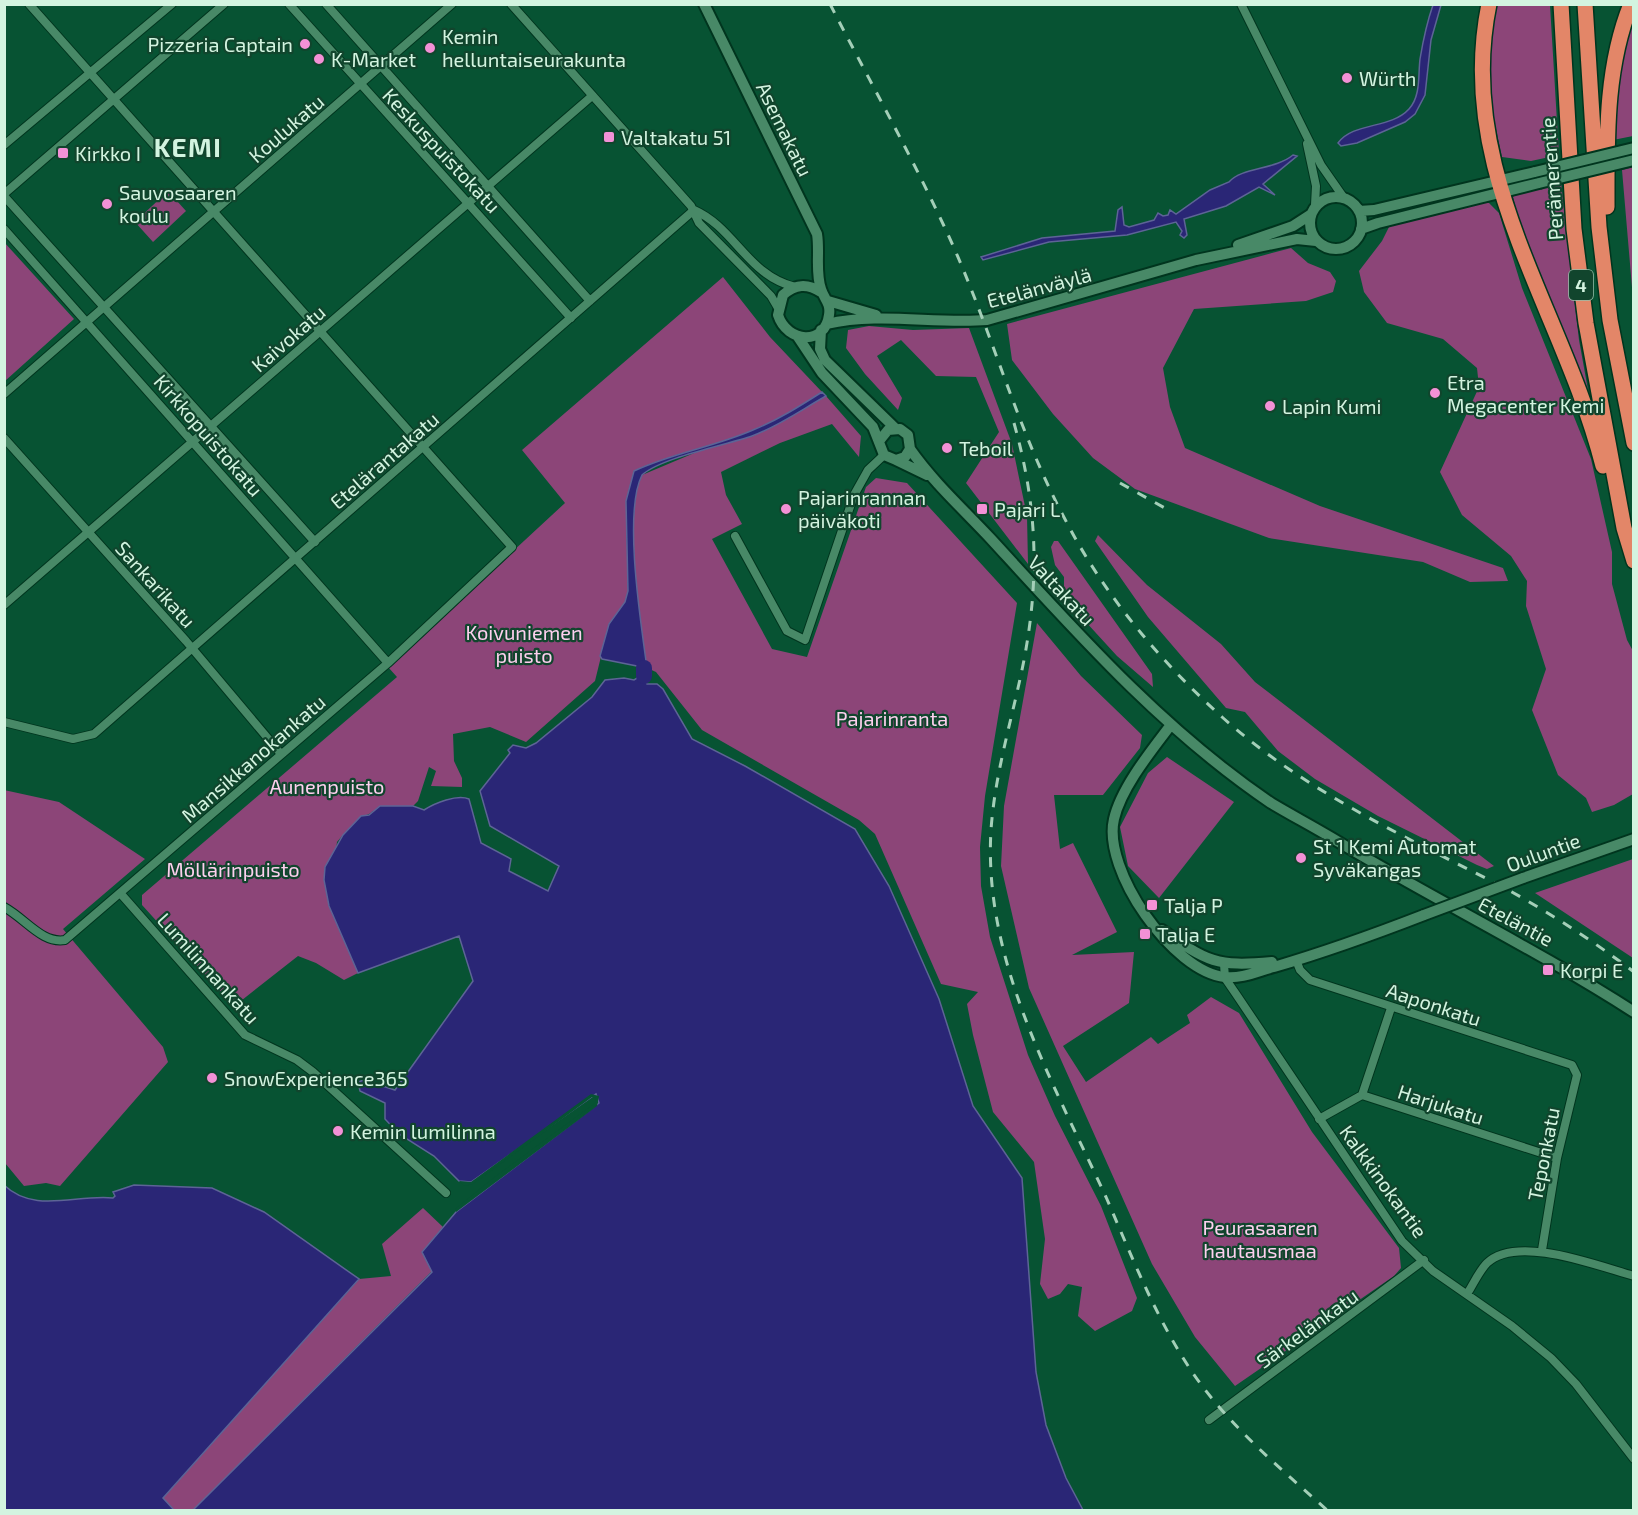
<svg xmlns="http://www.w3.org/2000/svg" width="1638" height="1515" viewBox="0 0 1638 1515" font-family="'Exo 2',sans-serif">
  <rect width="100%" height="100%" fill="#075333"/>
  <!-- green -->
  <path fill="#8c4578" d="M 1495,5 L 1550,5 L 1559,155 L 1531,161 L 1502,157 L 1493,115 L 1487,66 Z
    M 1633,15 L 1633,136 L 1613,140 L 1619,74 Z
    M 1633,167 L 1634,168 L 1633,299 L 1622,170 Z
    M 1561,183 L 1579,340 L 1590,401 L 1575,359 L 1524,244 L 1513,197 L 1516,193 Z
    M 168,191 L 186,211 L 153,242 L 135,222 Z
    M 1481,202 L 1489,203 L 1499,213 L 1522,288 L 1591,459 L 1612,552 L 1612,584 L 1627,640 L 1633,651 L 1633,794 L 1614,805 L 1592,812 L 1586,798 L 1558,775 L 1532,710 L 1546,669 L 1526,606 L 1527,581 L 1511,556 L 1462,515 L 1440,472 L 1479,387 L 1477,368 L 1443,339 L 1387,323 L 1364,292 L 1359,271 L 1382,241 L 1390,225 Z
    M 4,242 L 74,319 L 5,381 L 4,381 Z
    M 1291,248 L 1308,263 L 1330,272 L 1336,281 L 1333,292 L 1306,301 L 1194,309 L 1163,368 L 1170,407 L 1185,448 L 1320,506 L 1503,568 L 1508,581 L 1470,582 L 1423,562 L 1269,538 L 1135,489 L 1093,458 L 1053,414 L 1012,360 L 1007,324 Z
    M 723,277 L 770,337 L 822,392 C 800,406 778,420 753,430 C 714,447 672,453 634,471 L 626,501 L 628,591 L 625,602 L 609,624 L 595,681 L 526,742 L 490,727 L 453,734 L 454,761 L 462,778 L 462,787 L 431,786 L 436,771 L 429,767 L 418,801 L 413,806 L 373,811 C 368,816 364,814 360,819 C 352,826 344,833 337,842 L 329,906 L 358,973 L 344,980 L 316,963 L 298,956 L 237,1004 L 230,1002 L 142,905 L 142,895 L 397,677 L 388,667 L 565,503 L 522,450 Z
    M 869,326 L 913,330 L 969,328 L 1012,444 L 1027,516 L 1028,564 L 966,483 L 999,432 L 976,377 L 936,376 L 901,340 L 877,356 L 902,398 L 898,410 L 865,374 L 846,348 L 848,330 Z
    M 826,396 L 861,436 L 859,457 L 832,424 L 780,443 L 721,472 L 726,495 L 742,524 L 712,539 L 772,649 L 807,657 L 866,487 L 876,478 L 907,483 L 1017,603 L 985,796 L 980,847 L 981,886 L 990,937 L 1028,1055 L 1055,1116 L 1101,1206 L 1137,1298 L 1132,1311 L 1095,1331 L 1078,1316 L 1082,1287 L 1068,1284 L 1060,1294 L 1048,1299 L 1040,1284 L 1045,1239 L 1034,1162 L 993,1112 L 973,1035 L 967,1004 L 978,992 L 941,984 L 875,834 L 859,820 L 702,730 L 656,672 L 647,668 C 641,624 623,513 642,475 L 699,451 L 753,436 Z
    M 1098,535 L 1147,585 L 1221,644 L 1255,682 L 1494,866 L 1487,869 L 1477,865 L 1378,816 L 1315,779 L 1278,751 L 1245,712 L 1226,708 L 1148,617 L 1095,541 Z
    M 1054,541 L 1058,541 L 1152,674 L 1153,687 L 1117,656 L 1074,609 L 1064,588 L 1064,577 L 1055,565 L 1051,547 Z
    M 1037,623 L 1081,676 L 1142,735 L 1140,748 L 1103,795 L 1054,795 L 1060,849 L 1073,843 L 1117,932 L 1072,955 L 1134,952 L 1129,1003 L 1063,1046 L 1086,1082 L 1151,1037 L 1158,1044 L 1190,1023 L 1187,1015 L 1211,997 L 1239,1013 L 1312,1132 L 1399,1248 L 1401,1268 L 1394,1276 L 1235,1386 L 1195,1337 L 1152,1264 L 1029,988 L 1001,866 L 1004,806 Z
    M 1167,757 L 1234,802 L 1159,898 L 1128,866 L 1120,827 L 1148,773 Z
    M 4,790 L 59,802 L 145,859 L 63,929 L 163,1047 L 168,1062 L 60,1186 L 46,1183 L 24,1186 L 5,1163 Z
    M 1633,859 L 1633,958 L 1535,893 Z
    M 423,1208 L 443,1227 L 422,1252 L 432,1271 L 193,1510 L 174,1510 L 163,1498 L 359,1279 L 391,1276 L 382,1244 Z"/>
  <!-- water -->
  <path fill="#2a2676" stroke="#5d6496" stroke-width="1.5" d="M 1433,5 L 1441,5 L 1431,40 L 1425,95 L 1415,114 L 1405,122 L 1357,143 L 1341,146 L 1338,143 C 1353,122 1391,129 1409,109 C 1421,96 1418,75 1420,59 C 1423,41 1427,22 1433,5 Z
    M 1293,155 L 1297,156 L 1263,184 L 1275,195 L 1259,187 L 1226,206 L 1184,219 L 1187,235 L 1184,238 L 1180,235 L 1182,231 L 1176,222 L 1127,235 L 1049,242 L 983,260 L 981,257 L 1042,238 L 1115,231 L 1118,210 L 1122,207 L 1124,225 L 1129,227 L 1154,220 L 1158,213 L 1163,216 L 1168,215 L 1170,210 L 1176,214 L 1210,190 L 1229,182 C 1242,167 1275,170 1293,155 Z
    M 822,392 L 826,396 C 801,410 779,426 752,436 C 726,445 660,458 642,475 C 623,512 641,624 647,668 L 602,659 L 600,656 L 609,624 L 625,602 L 628,591 L 626,501 L 634,471 C 672,453 714,447 753,430 C 778,420 800,406 822,392 Z
    M 642,675 L 647,684 L 657,684 L 663,689 L 692,739 L 745,766 L 855,829 L 889,886 L 939,999 L 973,1106 L 1022,1178 L 1036,1372 L 1046,1425 L 1066,1478 L 1083,1510 L 193,1510 L 432,1272 L 422,1252 L 456,1212 L 599,1103 L 596,1094 L 471,1182 L 459,1181 L 434,1156 L 399,1134 L 385,1119 L 385,1103 L 360,1091 L 358,1082 L 364,1080 L 395,1090 L 473,981 L 459,936 L 358,973 L 329,906 L 324,880 L 325,867 L 343,835 L 361,816 L 369,815 L 380,806 L 413,806 L 424,810 C 435,803 457,794 469,799 L 481,843 L 511,859 L 509,871 L 548,891 L 559,866 L 490,826 L 480,791 L 510,753 L 508,750 L 513,745 L 526,748 L 536,743 L 592,697 L 605,680 L 624,678 L 634,680 Z
    M 4,1185 C 34,1214 76,1194 113,1198 L 115,1196 L 113,1192 L 134,1185 L 212,1188 L 264,1212 L 359,1279 L 163,1498 L 174,1510 L 5,1510 Z"/>
  <!-- pier -->
  <path fill="#075333" d="M 591,1094 L 599,1096 L 597,1106 L 456,1212 L 455,1209 L 496,1176 L 595,1103 L 596,1098 L 592,1097 L 473,1184 L 464,1186 L 459,1181 L 471,1182 Z"/>
  <g fill="none" stroke-linecap="round" stroke-linejoin="round">
    <!-- river -->
    <path stroke="#2a2676" stroke-width="16" d="M 644,668 L 644,676"/>
    <defs>
      <path id="street" d="M 289,4 L 571,318
        M 326,4 L 590,301
        M 511,4 L 691,206 L 699,223 L 771,296 L 778,308
        M 1241,4 L 1321,165 L 1344,198
        M 1307,144 L 1316,186 L 1315,205
        M 4,145 L 172,4
        M 4,194 L 224,4
        M 4,196 L 315,542
        M 694,210 C 735,228 747,275 795,287
        M 4,229 L 388,663
        M 4,394 L 452,4
        M 4,438 L 186,641 L 281,754
        M 735,536 L 787,631 L 805,640 L 854,495 L 868,470 L 884,455
        M 4,605 L 592,96
        M 4,722 L 73,739 L 94,734 L 694,210
        M 121,894 L 245,1035 L 297,1060 L 313,1072 L 446,1193
        M 4,907 C 26,919 42,944 65,940 L 388,663 L 512,547 L 29,4
        M 1296,960 L 1300,970 L 1310,980 L 1572,1065 L 1577,1075 L 1557,1158 L 1542,1250
        M 1224,964 L 1225,978 L 1238,997 L 1402,1241 L 1433,1271 L 1512,1326 L 1551,1358 L 1576,1384 L 1634,1459
        M 1362,1095 L 1391,1008
        M 1319,1119 L 1362,1095 L 1557,1158
        M 1467,1294 C 1473,1285 1479,1271 1487,1263 C 1517,1234 1598,1266 1634,1276
        M 1209,1420 L 1424,1260"/>
      <path id="secondary" d="M 704,4 L 817,234 C 820,252 815,272 821,289 C 824,299 831,303 829,315 C 825,346 787,343 778,315 L 783,295 C 795,284 807,283 821,292
        M1310 223a26 26 0 1 1 52 0a26 26 0 1 1-52 0Z
        M 1359,211 L 1374,210 L 1535,172
        M 1361,229 L 1378,223 L 1539,183
        M 1238,245 L 1293,226 L 1310,215
        M 828,301 L 876,315
        M 827,324 C 879,312 933,324 987,320 L 1196,260 L 1297,239 L 1316,241
        M 821,330 L 820,349 L 825,360 L 895,428
        M 798,337 L 822,373 L 873,427 L 884,455 L 896,460 L 905,457 L 910,449 L 908,435 L 900,429 L 888,430 L 880,440
        M 910,449 C 934,483 963,509 991,539 C 1078,634 1163,730 1271,803 C 1291,815 1312,826 1332,838 C 1431,898 1536,949 1634,1012
        M 896,460 L 927,475
        M 1170,726 C 1151,751 1121,788 1114,819 C 1102,870 1173,972 1225,977 C 1242,979 1258,971 1274,967 C 1325,952 1375,934 1424,915
        M 1523,878 L 1634,839
        M 1162,930 C 1208,962 1216,967 1272,962"/>
      <path id="highway" d="M 1489,4 C 1454,173 1564,311 1603,466
        M 1561,4 L 1574,229 L 1586,323 L 1624,528 L 1634,561
        M 1585,4 L 1599,227 L 1610,320 L 1634,443
        M 1607,207 C 1607,139 1605,68 1631,4"/>
    </defs>
    <!-- street casing -->
    <use href="#street" stroke="#00351e" stroke-width="10"/>
    <!-- secondary casing -->
    <use href="#secondary" stroke="#00351e" stroke-width="14"/>
    <!-- highway casing -->
    <use href="#highway" stroke="#00351e" stroke-width="18"/>
    <!-- street -->
    <use href="#street" stroke="#488967" stroke-width="8"/>
    <!-- secondary -->
    <use href="#secondary" stroke="#488967" stroke-width="10"/>
    <!-- highway -->
    <use href="#highway" stroke="#e38668" stroke-width="15"/>
    <!-- rail -->
    <path stroke="#a4cfb8" stroke-width="3" stroke-dasharray="10 10" stroke-linecap="butt" d="M 830,4 C 868,78 909,151 944,226 C 990,323 1016,429 1067,523 C 1105,596 1161,662 1222,717 C 1306,792 1402,835 1501,886 C 1547,911 1592,940 1634,972
      M 1014,423 C 1037,505 1040,576 1024,660 C 1013,716 995,772 991,830 C 983,961 1053,1082 1106,1197 C 1133,1259 1158,1324 1197,1379 C 1233,1429 1281,1469 1327,1510
      M 1120,483 L 1172,512"/>
    <defs>
      <path id="secondary-bridge" d="M 1535,172 L 1634,148
        M 1539,183 L 1634,160
        M 1424,915 L 1523,878"/>
    </defs>
    <!-- secondary-bridge casing -->
    <use href="#secondary-bridge" stroke="#00351e" stroke-width="14" stroke-linecap="butt"/>
    <!-- secondary-bridge -->
    <use href="#secondary-bridge" stroke="#488967" stroke-width="10"/>
  </g>
  <!-- markers -->
  <g fill="#f391d6" stroke="#11452d" stroke-width="2">
    <circle cx="305" cy="44" r="6"/>
    <circle cx="430" cy="48" r="6"/>
    <circle cx="319" cy="59" r="6"/>
    <circle cx="1347" cy="78" r="6"/>
    <rect x="603" y="131" width="12" height="12" rx="3"/>
    <rect x="57" y="147" width="12" height="12" rx="3"/>
    <circle cx="107" cy="204" r="6"/>
    <circle cx="1435" cy="393" r="6"/>
    <circle cx="1270" cy="406" r="6"/>
    <circle cx="947" cy="448" r="6"/>
    <circle cx="786" cy="509" r="6"/>
    <rect x="976" y="503" width="12" height="12" rx="3"/>
    <circle cx="1301" cy="858" r="6"/>
    <rect x="1146" y="899" width="12" height="12" rx="3"/>
    <rect x="1139" y="928" width="12" height="12" rx="3"/>
    <rect x="1542" y="964" width="12" height="12" rx="3"/>
    <circle cx="212" cy="1078" r="6"/>
    <circle cx="338" cy="1131" r="6"/>
  </g>
  <g text-anchor="middle" dominant-baseline="central" stroke-width="4.5" stroke-linejoin="round" paint-order="stroke">
    <!-- shield labels -->
    <rect fill="#11452d" stroke="#99c0aa" stroke-width="1.5" x="1569" y="270" width="24" height="30" rx="4.5"/>
    <g font-size="18" font-weight="bold" fill="#d3f4e0">
      <text x="1581" y="285">4</text>
    </g>
    <!-- poi labels -->
    <g font-size="20" fill="#d3f4e0" stroke="#11452d" text-anchor="start">
      <text x="442" y="36">Kemin<tspan x="442" dy="23">helluntaiseurakunta</tspan></text>
      <text x="293" y="44" text-anchor="end">Pizzeria Captain</text>
      <text x="331" y="59">K-Market</text>
      <text x="1359" y="78">Würth</text>
      <text x="621" y="137">Valtakatu 51</text>
      <text x="75" y="153">Kirkko I</text>
      <text x="119" y="192">Sauvosaaren<tspan x="119" dy="23">koulu</tspan></text>
      <text x="1447" y="382">Etra<tspan x="1447" dy="23">Megacenter Kemi</tspan></text>
      <text x="1282" y="406">Lapin Kumi</text>
      <text x="959" y="448">Teboil</text>
      <text x="798" y="497">Pajarinrannan<tspan x="798" dy="23">päiväkoti</tspan></text>
      <text x="994" y="509">Pajari L</text>
      <text x="1313" y="846">St 1 Kemi Automat<tspan x="1313" dy="23">Syväkangas</tspan></text>
      <text x="1164" y="905">Talja P</text>
      <text x="1157" y="934">Talja E</text>
      <text x="1560" y="970">Korpi E</text>
      <text x="224" y="1078">SnowExperience365</text>
      <text x="350" y="1131">Kemin lumilinna</text>
    </g>
    <!-- street labels -->
    <g font-size="20" fill="#d3f4e0" stroke="#11452d">
      <text transform="translate(286 128) rotate(-41)">Koulukatu</text>
      <text transform="translate(785 129) rotate(64)">Asemakatu</text>
      <text transform="translate(442 150) rotate(47)">Keskuspuistokatu</text>
      <text transform="translate(1551 179) rotate(-94)">Perämerentie</text>
      <text transform="translate(1039 287) rotate(-15)">Etelänväylä</text>
      <text transform="translate(288 338) rotate(-41)">Kaivokatu</text>
      <text transform="translate(209 435) rotate(49)">Kirkkopuistokatu</text>
      <text transform="translate(384 460) rotate(-41)">Etelärantakatu</text>
      <text transform="translate(156 584) rotate(48)">Sankarikatu</text>
      <text transform="translate(1062 590) rotate(47)">Valtakatu</text>
      <text transform="translate(253 758) rotate(-41)">Mansikkanokankatu</text>
      <text transform="translate(1543 852) rotate(-20)">Ouluntie</text>
      <text transform="translate(1516 921) rotate(28)">Eteläntie</text>
      <text transform="translate(209 968) rotate(48)">Lumilinnankatu</text>
      <text transform="translate(1434 1004) rotate(18)">Aaponkatu</text>
      <text transform="translate(1441 1104) rotate(18)">Harjukatu</text>
      <text transform="translate(1543 1154) rotate(-79)">Teponkatu</text>
      <text transform="translate(1384 1181) rotate(54)">Kalkkinokantie</text>
      <text transform="translate(1307 1328) rotate(-36)">Särkelänkatu</text>
    </g>
    <!-- park labels -->
    <g font-size="20" fill="#fed0ef" stroke="#11452d">
      <text x="524" y="632">Koivuniemen<tspan x="524" dy="23">puisto</tspan></text>
      <text x="892" y="718">Pajarinranta</text>
      <text x="327" y="786">Aunenpuisto</text>
      <text x="233" y="869">Möllärinpuisto</text>
      <text x="1260" y="1227">Peurasaaren<tspan x="1260" dy="23">hautausmaa</tspan></text>
    </g>
    <!-- district labels -->
    <g font-size="26" font-weight="bold" letter-spacing="1.5" fill="#d3f4e0" stroke="#11452d">
      <text x="188" y="146">KEMI</text>
    </g>
  </g>
  <!-- border -->
  <rect width="1638" height="1515" fill="none" stroke="#d3f4e0" stroke-width="12"/>
</svg>
